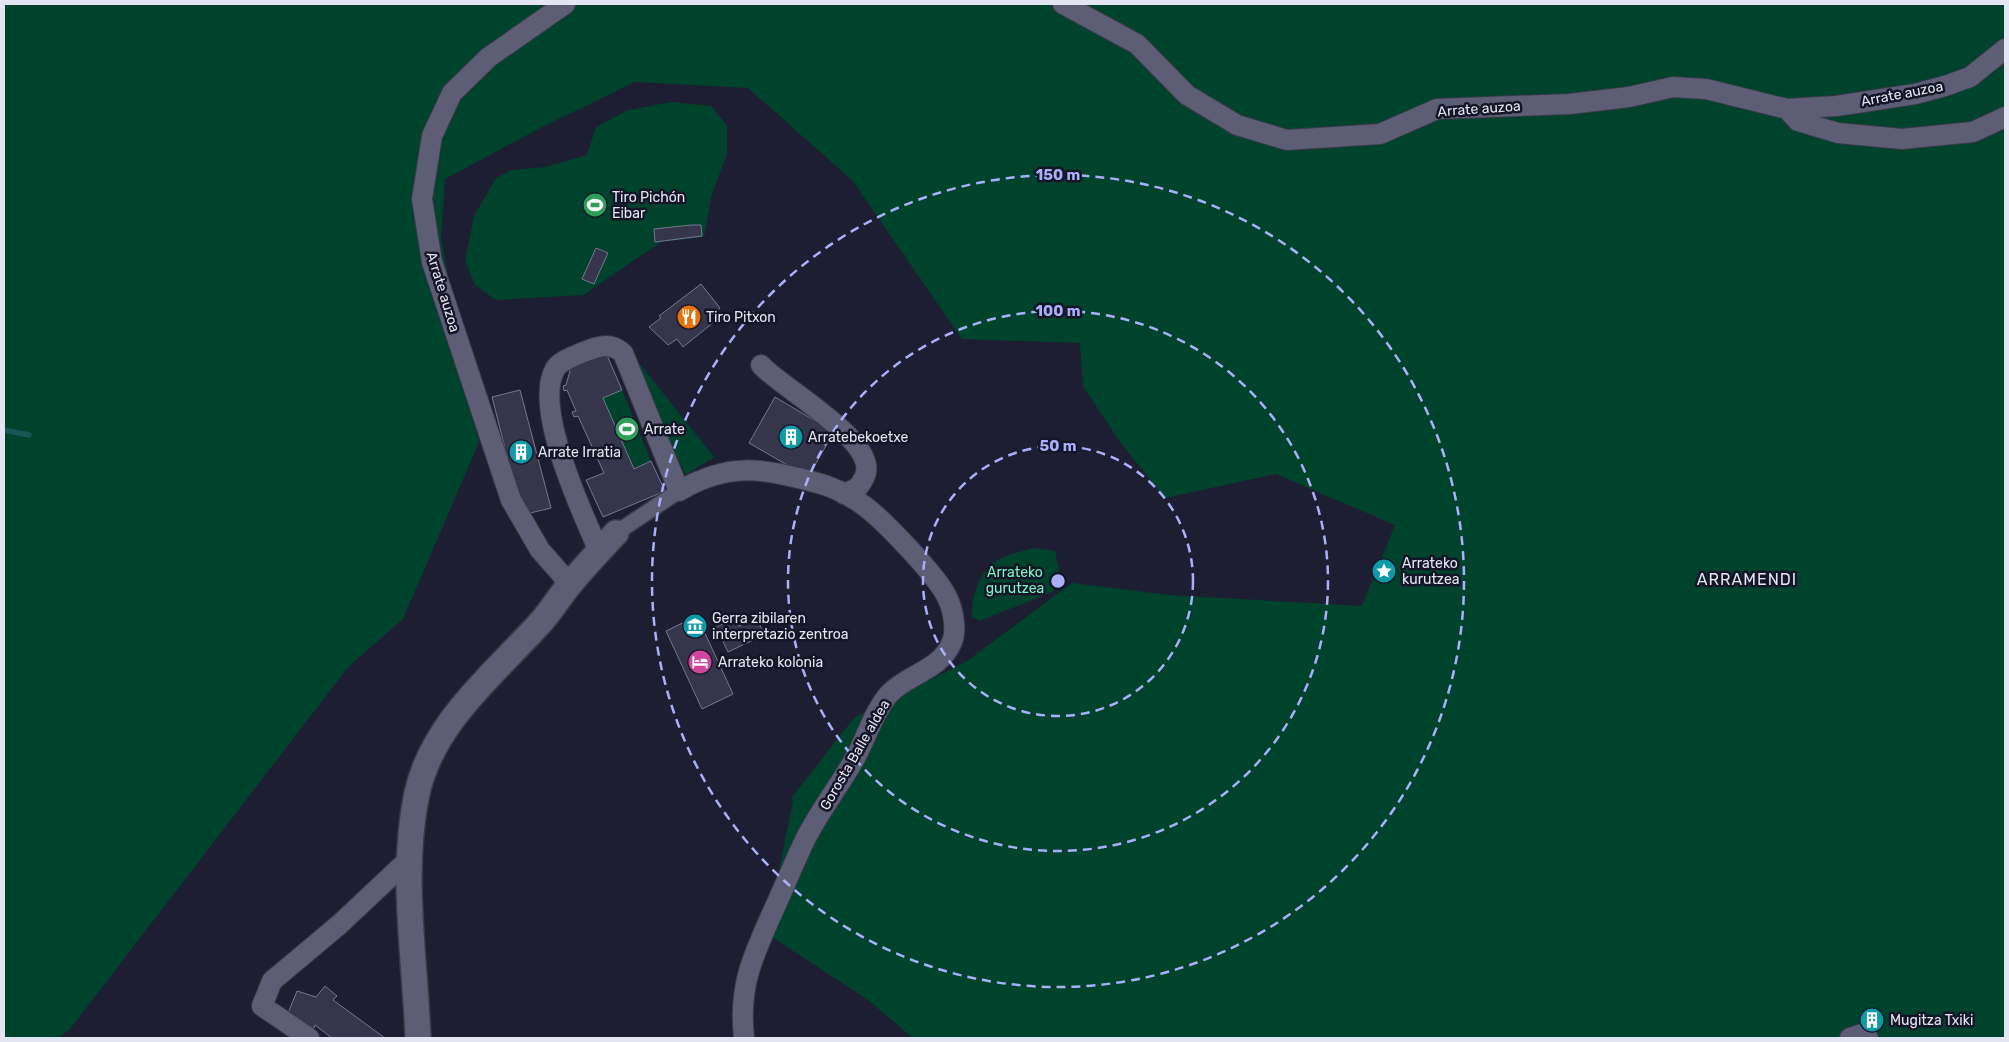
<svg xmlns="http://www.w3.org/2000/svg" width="2009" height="1042" viewBox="0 0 2009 1042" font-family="Rubik,sans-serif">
  <rect width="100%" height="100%" fill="#1d1e31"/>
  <!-- green -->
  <path fill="#00432d" d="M 4,4 L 2005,4 L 2005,1038 L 913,1038 L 868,1000 L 766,933 L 793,802 L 792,797 L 854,718 L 967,661 L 1072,583 L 1169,595 L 1362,606 L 1395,525 L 1276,474 L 1165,498 L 1120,442 L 1083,386 L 1080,343 L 962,339 L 852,180 L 748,88 L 635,82 L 542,127 L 445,179 L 441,238 L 479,442 L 403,619 L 349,666 L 70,1029 L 58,1038 L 4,1038 Z
    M 672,102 L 711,106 L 727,126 L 727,154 L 712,194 L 704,237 L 661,242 L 583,295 L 496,300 L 475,285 L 465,262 L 474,216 L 496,178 L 512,170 L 546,167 L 587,155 L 596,127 L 628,110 Z
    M 631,353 L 714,457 L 686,475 L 626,356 Z
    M 622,390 L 651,461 L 634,469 L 603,398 Z
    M 1034,548 L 1055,551 L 1059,570 L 1054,591 L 980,621 L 972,617 C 972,605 973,598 977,587 C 989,557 1005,556 1034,548 Z"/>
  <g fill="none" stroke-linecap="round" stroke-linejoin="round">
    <!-- stream -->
    <path stroke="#175557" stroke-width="5.5" d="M 4,430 L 29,435"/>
  </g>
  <!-- building -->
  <path fill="#35364b" stroke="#75778f" d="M 691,225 L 701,225 L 702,236 L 655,242 L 654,229 Z
    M 596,248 L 608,253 L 594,284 L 582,279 Z
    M 701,284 L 720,308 L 715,313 L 719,318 L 683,347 L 677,339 L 668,345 L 649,327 L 661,318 L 659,316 Z
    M 606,353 L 622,390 L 603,398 L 634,469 L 651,461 L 665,491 L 603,517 L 586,480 L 604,473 L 578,416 L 574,417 L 572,412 L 576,411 L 567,390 L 564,391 L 563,386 L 566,385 L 570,371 L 568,369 Z
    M 520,390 L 551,508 L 522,515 L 492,397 Z
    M 775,397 L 834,432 L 808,477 L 749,443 Z
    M 697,616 L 733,694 L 702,709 L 666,631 Z
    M 735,618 L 739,626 L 757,618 L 764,635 L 728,652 L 716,627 Z
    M 325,986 L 337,996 L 333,1000 L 385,1038 L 332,1038 L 315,1025 L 314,1028 L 286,1018 L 297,991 L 316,997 Z
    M 1872,1009 L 1883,1019 L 1872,1031 L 1861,1021 Z"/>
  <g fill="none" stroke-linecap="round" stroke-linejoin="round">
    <defs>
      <path id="pedestrian" d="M 616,533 L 679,491"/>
      <path id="minor" d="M 565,4 L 489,57 L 452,93 L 432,136 L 422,199 L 432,262 L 511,500 L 540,550 L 570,584
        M 1063,4 L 1137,44 L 1187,95 L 1237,125 L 1287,140 L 1380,134 L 1437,109 L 1569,104 L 1629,97 L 1673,87 L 1706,89 L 1787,109 L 1836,106 L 1915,94 L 1945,86 L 1970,77 L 2005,49
        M 1787,109 L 1798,121 L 1838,133 L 1902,139 L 1973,132 L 2005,117
        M 761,365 C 781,388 883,443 864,478 C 862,481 860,486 858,487 C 854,490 848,492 844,494
        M 599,551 C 582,512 533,408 555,369 C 560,361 572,357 581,353 C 596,347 609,341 623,353 L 679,491 C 729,462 760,468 814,482 C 831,486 849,495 863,505 C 883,519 937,576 947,597 C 953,609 957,629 952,642 C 940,671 909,673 889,694 C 873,713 866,739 854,760 C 838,788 818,813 804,842 C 794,863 785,885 775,907 C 754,954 738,984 744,1038
        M 309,1038 L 262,1006 L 272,981 L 340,924 L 408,860
        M 1850,1038 L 1862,1034 L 1868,1038"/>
      <path id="tertiary" d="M 418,1038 C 415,957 400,873 417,793 C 433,722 494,674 540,623 C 551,611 560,596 570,584 C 585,566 600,550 616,533"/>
    </defs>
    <!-- pedestrian casing -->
    <use href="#pedestrian" stroke="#383948" stroke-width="18"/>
    <!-- minor casing -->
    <use href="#minor" stroke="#383948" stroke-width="22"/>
    <!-- tertiary casing -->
    <use href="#tertiary" stroke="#383948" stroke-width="28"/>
    <!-- pedestrian -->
    <use href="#pedestrian" stroke="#5d5e75" stroke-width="15"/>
    <!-- minor -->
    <use href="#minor" stroke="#5d5e75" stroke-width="20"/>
    <!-- tertiary -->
    <use href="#tertiary" stroke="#5d5e75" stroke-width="25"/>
  </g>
  <!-- distance rings -->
  <g fill="none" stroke="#abaffb" stroke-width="2.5" stroke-dasharray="9 6">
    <circle cx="1058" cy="581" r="135"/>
    <circle cx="1058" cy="581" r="270"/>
    <circle cx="1058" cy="581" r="406"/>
  </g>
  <!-- icons -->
  <defs>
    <symbol id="stadium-disc" viewBox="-11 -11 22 22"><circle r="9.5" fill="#2e9e5b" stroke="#141527"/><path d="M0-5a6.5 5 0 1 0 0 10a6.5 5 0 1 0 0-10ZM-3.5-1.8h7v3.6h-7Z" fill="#fff"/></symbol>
    <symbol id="restaurant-disc" viewBox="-11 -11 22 22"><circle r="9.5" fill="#e8710a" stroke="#141527"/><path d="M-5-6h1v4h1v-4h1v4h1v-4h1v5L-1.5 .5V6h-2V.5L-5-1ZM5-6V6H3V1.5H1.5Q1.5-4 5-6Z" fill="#fff"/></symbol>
    <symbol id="building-disc" viewBox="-11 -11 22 22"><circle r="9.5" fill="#0f9aa8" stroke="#141527"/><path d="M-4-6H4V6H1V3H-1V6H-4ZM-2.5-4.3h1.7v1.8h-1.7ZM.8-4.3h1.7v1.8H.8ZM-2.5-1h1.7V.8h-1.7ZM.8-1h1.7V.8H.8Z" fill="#fff"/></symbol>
    <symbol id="sight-disc" viewBox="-11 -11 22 22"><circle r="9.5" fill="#0f9aa8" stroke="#141527"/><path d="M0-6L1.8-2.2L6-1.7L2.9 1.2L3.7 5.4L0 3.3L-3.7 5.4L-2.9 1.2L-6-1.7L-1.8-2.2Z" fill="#fff"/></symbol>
    <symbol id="museum-disc" viewBox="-11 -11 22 22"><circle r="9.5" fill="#0f9aa8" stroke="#141527"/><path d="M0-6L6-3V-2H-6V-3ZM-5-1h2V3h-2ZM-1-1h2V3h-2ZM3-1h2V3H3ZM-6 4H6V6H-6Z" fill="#fff"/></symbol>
    <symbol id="hotel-disc" viewBox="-11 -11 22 22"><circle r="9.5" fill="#d1479c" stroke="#141527"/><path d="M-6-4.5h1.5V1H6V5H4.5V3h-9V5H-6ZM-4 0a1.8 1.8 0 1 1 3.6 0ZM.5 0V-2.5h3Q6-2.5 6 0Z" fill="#fff"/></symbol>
  </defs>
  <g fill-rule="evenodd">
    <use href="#stadium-disc" x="581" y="191" width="28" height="28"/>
    <use href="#restaurant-disc" x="675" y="303" width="28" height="28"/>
    <use href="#stadium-disc" x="613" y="415" width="28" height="28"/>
    <use href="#building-disc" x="777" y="423" width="28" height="28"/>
    <use href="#building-disc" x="507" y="438" width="28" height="28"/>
    <use href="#sight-disc" x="1370" y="557" width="28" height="28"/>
    <use href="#museum-disc" x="681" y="612" width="28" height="28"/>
    <use href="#hotel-disc" x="686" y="648" width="28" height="28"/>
    <use href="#building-disc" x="1858" y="1006" width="28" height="28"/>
  </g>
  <g text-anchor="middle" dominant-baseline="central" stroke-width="5" stroke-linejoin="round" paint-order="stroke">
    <!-- street labels -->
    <g font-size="14" fill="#e4e5f2" stroke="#141527">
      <text transform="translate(1902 94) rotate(-11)">Arrate auzoa</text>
      <text transform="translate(1479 109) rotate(-4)">Arrate auzoa</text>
      <text transform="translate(443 292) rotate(73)">Arrate auzoa</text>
      <text transform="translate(855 755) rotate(-60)">Gorosta Balle aldea</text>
    </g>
    <!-- poi labels -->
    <g font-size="14" fill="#e4e5f2" stroke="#141527" text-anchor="start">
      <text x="612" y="197">Tiro Pichón<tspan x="612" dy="16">Eibar</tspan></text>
      <text x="706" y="317">Tiro Pitxon</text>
      <text x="644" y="429">Arrate</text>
      <text x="808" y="437">Arratebekoetxe</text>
      <text x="538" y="452">Arrate Irratia</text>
      <text x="1402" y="563">Arrateko<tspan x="1402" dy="16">kurutzea</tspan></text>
      <text x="712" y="618">Gerra zibilaren<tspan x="712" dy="16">interpretazio zentroa</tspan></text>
      <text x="718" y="662">Arrateko kolonia</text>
      <text x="1890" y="1020">Mugitza Txiki</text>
    </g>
    <!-- park labels -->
    <g font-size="14" fill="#7cf5c3" stroke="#141527">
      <text x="1015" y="572">Arrateko<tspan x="1015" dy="16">gurutzea</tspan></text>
    </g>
    <!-- quarter labels -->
    <g font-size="16" letter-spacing="1" fill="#e4e5f2" stroke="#141527">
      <text x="1747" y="579">ARRAMENDI</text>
    </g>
  </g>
  <circle cx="1058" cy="581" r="8" fill="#abaffb" stroke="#141527" stroke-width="2.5"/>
  <g font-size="15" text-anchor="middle" font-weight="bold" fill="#abaffb" stroke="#141527" stroke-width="5" stroke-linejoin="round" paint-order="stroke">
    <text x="1058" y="180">150 m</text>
    <text x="1058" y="316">100 m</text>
    <text x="1058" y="451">50 m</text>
  </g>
  <!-- border -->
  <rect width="2009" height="1042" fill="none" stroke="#e4e5f2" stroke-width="10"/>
</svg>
